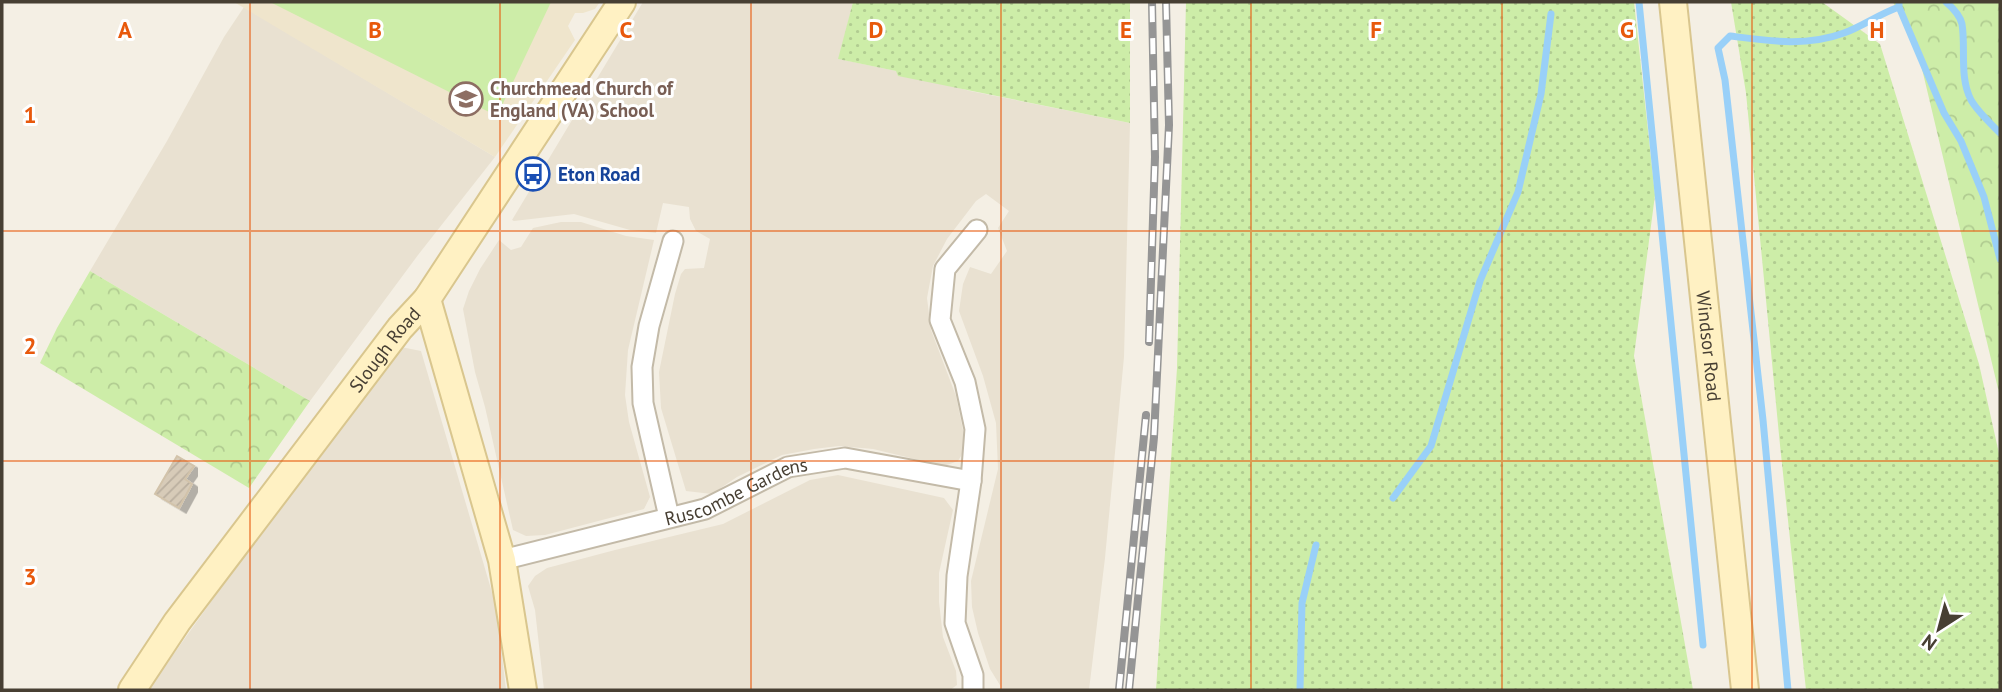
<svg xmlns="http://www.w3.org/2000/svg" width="2002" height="692" viewBox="0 0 2002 692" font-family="'PT Sans',sans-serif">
  <defs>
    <pattern id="grass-dots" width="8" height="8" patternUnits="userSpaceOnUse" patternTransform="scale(1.75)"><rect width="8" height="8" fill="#cdeda8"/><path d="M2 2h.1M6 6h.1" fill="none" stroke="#b1cc91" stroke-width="1.8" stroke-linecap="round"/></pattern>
    <pattern id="forest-crowns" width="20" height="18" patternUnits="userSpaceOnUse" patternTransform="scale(1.75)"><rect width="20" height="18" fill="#cdeda8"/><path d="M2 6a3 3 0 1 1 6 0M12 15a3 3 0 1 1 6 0" fill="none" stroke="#b1cc91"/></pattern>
    <pattern id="building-hatch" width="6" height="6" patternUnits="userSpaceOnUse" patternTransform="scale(1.75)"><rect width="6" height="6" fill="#d7cbb8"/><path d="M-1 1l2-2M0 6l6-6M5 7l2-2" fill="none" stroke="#baaf9f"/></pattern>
    <filter id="shadow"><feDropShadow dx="7" dy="4.5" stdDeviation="0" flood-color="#0004"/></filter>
  </defs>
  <rect width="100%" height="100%" fill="#f4efe4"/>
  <!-- residential -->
  <path fill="#e9e1d1" d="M 643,2 L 853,2 L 839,59 L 896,71 L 970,91 L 1130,123 L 1124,357 L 1105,558 L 1089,690 L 1003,690 L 990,669 L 978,633 L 972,607 L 971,581 L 998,469 L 996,423 L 983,376 L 959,311 L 963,284 L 970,267 L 991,274 L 1007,251 L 998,228 L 1009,211 L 986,194 L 976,201 L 947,239 L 933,266 L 927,298 L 931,330 L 956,396 L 964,435 L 964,451 L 958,461 L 944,466 L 873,449 L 839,446 L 814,449 L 782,455 L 737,477 L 712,494 L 686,491 L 661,408 L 659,372 L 675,294 L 681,274 L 685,269 L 704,268 L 710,239 L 696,231 L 690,219 L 689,207 L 663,203 L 656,233 L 630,230 L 574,214 L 514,221 L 512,220 Z
    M 244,7 L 495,157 L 418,255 L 310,401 L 90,271 L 167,141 L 224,37 Z
    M 561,222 L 581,222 L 626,236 L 654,240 L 628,350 L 625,395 L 629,422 L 650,497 L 644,509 L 545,535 L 526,536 L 513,530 L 485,407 L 475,372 L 463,309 L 469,291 L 480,269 L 499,240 L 511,250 L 521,247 L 533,228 Z
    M 396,346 L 421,351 L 496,606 L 506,690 L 148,690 L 305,470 Z
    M 838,475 L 944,498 L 953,510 L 939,573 L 939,602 L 943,637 L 956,671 L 957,685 L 950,690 L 544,690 L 535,610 L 528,586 L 535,576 L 547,568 L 615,550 L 723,524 L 810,480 Z"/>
  <!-- education -->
  <path fill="#efe5cc" d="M 234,2 L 600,2 L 595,9 L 583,13 L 575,13 L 568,26 L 575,40 L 495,157 Z"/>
  <!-- grass -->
  <path fill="url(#grass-dots)" d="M 853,2 L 911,3 L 912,2 L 1130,2 L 1130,123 L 898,76 L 896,71 L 838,59 Z
    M 1186,2 L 1634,2 L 1655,195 L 1634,356 L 1693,690 L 1156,690 L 1177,368 Z
    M 1731,2 L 1822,2 L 1880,44 L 1979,364 L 2000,458 L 2000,690 L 1806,690 L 1780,445 L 1746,93 Z"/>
  <!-- forest -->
  <path fill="url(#forest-crowns)" d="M 1893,2 L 2000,2 L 2000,397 L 1918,52 Z
    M 90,271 L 310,401 L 249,488 L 40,363 L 57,328 Z"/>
  <!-- park -->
  <path fill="#cdeda8" d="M 270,2 L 551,2 L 497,116 Z"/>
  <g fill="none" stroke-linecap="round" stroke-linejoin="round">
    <!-- stream -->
    <path stroke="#99d0f8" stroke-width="7" d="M 1639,2 L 1703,645
      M 1899,2 L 1899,7 L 1944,113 L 1961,141 L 1984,197 L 2000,259
      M 1946,2 C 1953,8 1960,15 1962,24 C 1966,48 1959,77 1971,100 C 1978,112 1990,123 2000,133
      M 1393,498 L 1431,446 L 1480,281 L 1518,192 L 1541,94 L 1551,14
      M 1300,690 L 1302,603 L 1316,545
      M 1788,690 L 1763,420 L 1725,80 L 1718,48 L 1730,36 C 1769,41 1806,47 1844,33 C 1863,26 1879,14 1899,7"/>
  </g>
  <!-- building -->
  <path fill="url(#building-hatch)" stroke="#d2c3aa" stroke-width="2" filter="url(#shadow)" d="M 177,456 L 194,466 L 185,479 L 192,484 L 179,508 L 155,494 Z"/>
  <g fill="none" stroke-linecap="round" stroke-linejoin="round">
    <defs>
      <g id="street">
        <path d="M 669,517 L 643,403 L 642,367 L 649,326 L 673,241"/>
        <path id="s1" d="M 502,560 L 705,509 L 788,467 L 845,458 L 971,481"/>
        <path d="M 973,690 L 973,675 L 955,623 L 957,576 L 971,481 L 975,429 L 965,382 L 940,320 L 945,269 L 977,230"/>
      </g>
      <g id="secondary">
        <path id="s2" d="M 1673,2 L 1745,690"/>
        <path d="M 427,299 L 502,560 L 523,690"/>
        <path id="s3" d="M 132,690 L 177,622 L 400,328 L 427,299 L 622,2"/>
      </g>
    </defs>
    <!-- street casing -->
    <use href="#street" stroke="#c3baa8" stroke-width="23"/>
    <!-- secondary casing -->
    <use href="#secondary" stroke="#d9c68e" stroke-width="30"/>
    <!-- street -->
    <use href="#street" stroke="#fff" stroke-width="19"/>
    <!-- secondary -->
    <use href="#secondary" stroke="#fff1c3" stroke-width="26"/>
    <defs>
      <path id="rail" d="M 1149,342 L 1155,157 L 1152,2
        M 1119,690 L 1146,415
        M 1129,690 L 1154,437 L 1169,125 L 1166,2"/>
    </defs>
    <!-- rail casing -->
    <use href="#rail" stroke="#959595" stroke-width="8"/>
    <!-- rail -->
    <use href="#rail" stroke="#fff" stroke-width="5" stroke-dasharray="16" stroke-linecap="butt"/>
  </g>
  <!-- grid -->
  <path fill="none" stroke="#e8590c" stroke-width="2" stroke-opacity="0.55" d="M 250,2 L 250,690M 500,2 L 500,690M 751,2 L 751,690M 1001,2 L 1001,690M 1251,2 L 1251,690M 1502,2 L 1502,690M 1752,2 L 1752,690M 2,231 L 2000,231M 2,461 L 2000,461"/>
  <!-- icons -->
  <defs>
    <symbol id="school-ring" viewBox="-11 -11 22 22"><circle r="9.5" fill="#fff" stroke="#8d6e63" stroke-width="1.5"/><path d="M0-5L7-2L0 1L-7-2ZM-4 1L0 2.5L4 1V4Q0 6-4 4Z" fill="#8d6e63"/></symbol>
    <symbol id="bus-ring" viewBox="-11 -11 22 22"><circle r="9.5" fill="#fff" stroke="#1a4fb4" stroke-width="1.5"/><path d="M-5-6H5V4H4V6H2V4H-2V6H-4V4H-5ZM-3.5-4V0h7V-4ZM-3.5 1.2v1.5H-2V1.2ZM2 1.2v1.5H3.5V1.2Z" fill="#1a4fb4"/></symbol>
  </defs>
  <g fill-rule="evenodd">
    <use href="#school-ring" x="447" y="80" width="38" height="38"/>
    <use href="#bus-ring" x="514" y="155" width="38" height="38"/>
  </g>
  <g text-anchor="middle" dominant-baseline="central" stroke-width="6" stroke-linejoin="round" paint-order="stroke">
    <!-- education labels -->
    <g font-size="19" font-weight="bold" fill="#785e54" stroke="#fff" text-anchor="start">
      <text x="490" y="88">Churchmead Church of<tspan x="490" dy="22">England (VA) School</tspan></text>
    </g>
    <!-- transit labels -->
    <g font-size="19" font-weight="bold" fill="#164399" stroke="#fff" text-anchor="start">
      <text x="558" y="174">Eton Road</text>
    </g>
    <!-- street labels -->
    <g font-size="19" fill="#473f33" stroke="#fff">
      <text stroke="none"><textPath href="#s2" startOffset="346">Windsor Road</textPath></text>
      <text stroke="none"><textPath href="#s3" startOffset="424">Slough Road</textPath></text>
      <text stroke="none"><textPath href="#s1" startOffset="245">Ruscombe Gardens</textPath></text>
    </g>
  </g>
  <g font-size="23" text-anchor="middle" font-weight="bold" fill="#e8590c" stroke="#fff" stroke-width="6" stroke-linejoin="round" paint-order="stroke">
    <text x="125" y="38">A</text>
    <text x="375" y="38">B</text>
    <text x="626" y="38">C</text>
    <text x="876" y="38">D</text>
    <text x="1126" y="38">E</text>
    <text x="1376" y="38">F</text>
    <text x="1627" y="38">G</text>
    <text x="1877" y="38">H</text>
    <text x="30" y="123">1</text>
    <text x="30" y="354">2</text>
    <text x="30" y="585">3</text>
  </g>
  <!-- border -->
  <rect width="2002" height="692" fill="none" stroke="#473f33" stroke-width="7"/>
  <!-- north arrow -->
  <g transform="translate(1939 629) rotate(216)" stroke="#ffffff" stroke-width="5" paint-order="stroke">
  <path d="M0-5L12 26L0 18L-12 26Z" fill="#473f33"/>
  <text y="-10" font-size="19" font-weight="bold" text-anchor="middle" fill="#473f33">N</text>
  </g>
</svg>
